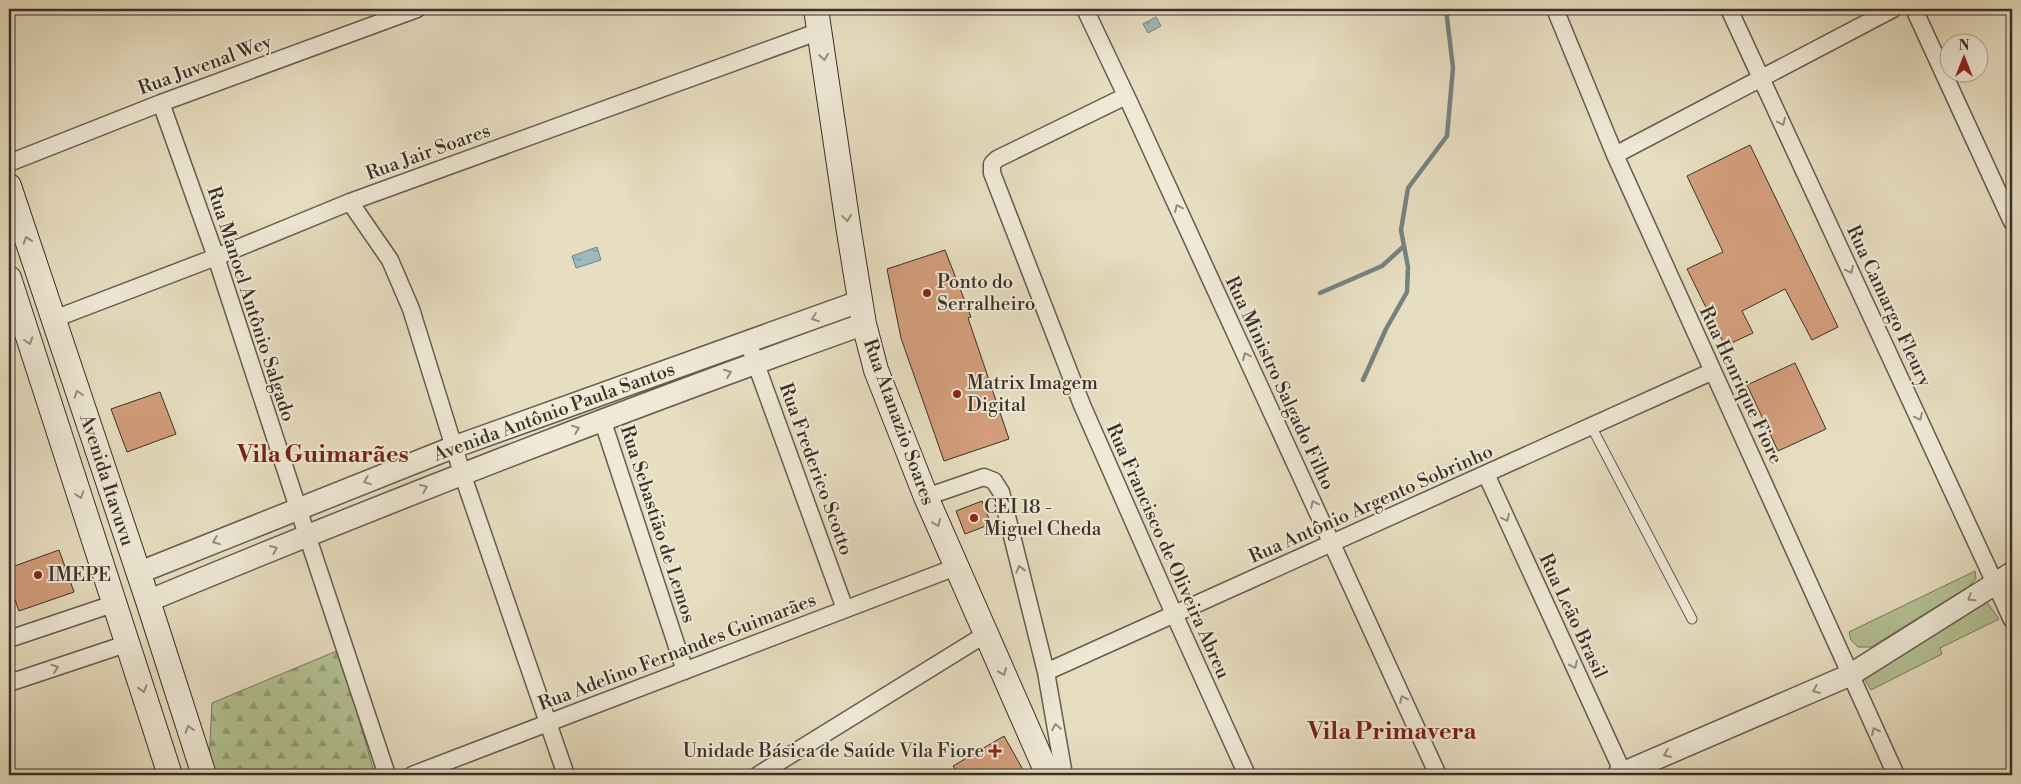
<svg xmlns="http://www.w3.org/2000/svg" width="2021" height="784" viewBox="0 0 2021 784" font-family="'Libre Bodoni',serif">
  <defs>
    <pattern id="forest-firs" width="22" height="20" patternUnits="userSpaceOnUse" patternTransform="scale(1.25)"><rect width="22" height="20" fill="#b3c294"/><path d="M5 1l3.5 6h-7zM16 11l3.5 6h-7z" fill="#939e79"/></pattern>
    <pattern id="water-ripples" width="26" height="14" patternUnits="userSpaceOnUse" patternTransform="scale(1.25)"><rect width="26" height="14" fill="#9cb9be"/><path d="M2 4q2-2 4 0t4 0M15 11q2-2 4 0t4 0" fill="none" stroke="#80979a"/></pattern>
  </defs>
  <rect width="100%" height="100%" fill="#e7ddc0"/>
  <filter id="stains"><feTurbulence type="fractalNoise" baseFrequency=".004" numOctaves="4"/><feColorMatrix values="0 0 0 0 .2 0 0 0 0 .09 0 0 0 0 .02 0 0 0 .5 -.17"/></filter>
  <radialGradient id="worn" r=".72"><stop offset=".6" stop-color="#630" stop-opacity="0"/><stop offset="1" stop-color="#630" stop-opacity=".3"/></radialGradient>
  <!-- forest -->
  <path fill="url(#forest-firs)" stroke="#77795e" d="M 339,650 L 375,775 L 323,775 L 296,770 L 295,775 L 214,775 L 209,762 L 212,703 Z"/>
  <!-- green -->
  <path fill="#b3c294" stroke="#77795e" d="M 1975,571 L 1976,579 L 1968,587 L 1871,647 L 1858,647 L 1851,640 L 1849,632 Z
    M 1987,602 L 1999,619 L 1940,648 L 1942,654 L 1871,690 L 1864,678 Z"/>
  <!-- water -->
  <path fill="url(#water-ripples)" stroke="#758282" d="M 1156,17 L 1161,26 L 1148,33 L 1143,24 Z
    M 597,247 L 601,260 L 576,268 L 572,256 Z"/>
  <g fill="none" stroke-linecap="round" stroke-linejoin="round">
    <!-- stream -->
    <path stroke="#758282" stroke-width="4.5" d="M 1320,293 L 1382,266 L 1404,246
      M 1363,380 L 1386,329 L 1407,292 L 1408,267 L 1401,230 L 1408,188 L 1447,136 L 1453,68 L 1446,9"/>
  </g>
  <!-- building -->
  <path fill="#d39e7b" stroke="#3b3029" d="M 1750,145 L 1838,327 L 1812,340 L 1785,289 L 1742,311 L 1753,333 L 1725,346 L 1687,269 L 1723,252 L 1687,176 Z
    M 945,250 L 971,317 L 968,318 L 1009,439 L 944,461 L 901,338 L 887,269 Z
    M 1795,363 L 1826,429 L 1778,451 L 1747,385 Z
    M 160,392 L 176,434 L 127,452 L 111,409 Z
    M 982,501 L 991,524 L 965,534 L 956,511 Z
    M 59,550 L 74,592 L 19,611 L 9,583 L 9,568 Z
    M 1004,736 L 1026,775 L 959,775 L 953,766 Z"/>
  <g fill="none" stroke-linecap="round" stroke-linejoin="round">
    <defs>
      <path id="service" d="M 1591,426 L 1692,619"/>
      <path id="minor" d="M 1085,9 L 1131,106 L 1438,775
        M 1555,9 L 1615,155 L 1896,775
        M 1729,9 L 2012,620
        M 1914,9 L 2012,222
        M 1126,96 L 997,159 L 992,164 L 992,173 L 1082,405 L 1174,614 L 1247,775
        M 161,103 L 216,257 L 298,508 L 387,775
        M 1615,155 L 1893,9
        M 9,163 L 161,103 L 417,9
        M 350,202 L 390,260 L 411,309 L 462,473 L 566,775
        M 54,319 L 216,257 L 350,202 L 820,31
        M 748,342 L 845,609
        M 602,419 L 685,671
        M 1486,474 L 1624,775
        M 926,497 L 984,477 L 994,481 L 1001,492 L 1046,672 L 1064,775
        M 9,639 L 116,603
        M 1046,672 L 1711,372
        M 9,683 L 129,643
        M 412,775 L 956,567
        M 758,775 L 986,634"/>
      <path id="tertiary" d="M 138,573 L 454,447 L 861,301
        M 148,601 C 384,503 623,410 864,324
        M 1618,775 L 1850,675 L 2012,573"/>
      <path id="secondary" d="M 816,9 L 849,232 L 864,324 L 876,370 L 926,497 L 1048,775
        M 9,186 L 148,601 L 204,775
        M 9,278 L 170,775"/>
    </defs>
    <!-- service casing -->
    <use href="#service" stroke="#665b4f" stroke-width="11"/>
    <!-- minor casing -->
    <use href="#minor" stroke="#665b4f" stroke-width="19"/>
    <!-- tertiary casing -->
    <use href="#tertiary" stroke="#665b4f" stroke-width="24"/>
    <!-- secondary casing -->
    <use href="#secondary" stroke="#3b3029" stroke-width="26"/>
    <!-- service -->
    <use href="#service" stroke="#efe9d6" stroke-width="9"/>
    <!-- minor -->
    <use href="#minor" stroke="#efe9d6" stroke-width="16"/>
    <!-- tertiary -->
    <use href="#tertiary" stroke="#efe9d6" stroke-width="21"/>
    <!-- secondary -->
    <use href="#secondary" stroke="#efe9d6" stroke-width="24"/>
  </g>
  <!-- one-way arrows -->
  <defs><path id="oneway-chevron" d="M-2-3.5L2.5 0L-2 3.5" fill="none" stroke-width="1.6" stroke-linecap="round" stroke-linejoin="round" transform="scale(1.25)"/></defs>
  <g stroke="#958c80">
    <use href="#oneway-chevron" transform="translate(824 57) rotate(82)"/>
    <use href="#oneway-chevron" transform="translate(1782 122) rotate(65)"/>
    <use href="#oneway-chevron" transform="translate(1178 208) rotate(-115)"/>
    <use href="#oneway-chevron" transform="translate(847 218) rotate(82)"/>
    <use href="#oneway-chevron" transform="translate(27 240) rotate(-109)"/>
    <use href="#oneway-chevron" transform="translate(1850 270) rotate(65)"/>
    <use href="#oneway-chevron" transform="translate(815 318) rotate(160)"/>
    <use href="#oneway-chevron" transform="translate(29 341) rotate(72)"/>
    <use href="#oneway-chevron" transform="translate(1246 356) rotate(-115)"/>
    <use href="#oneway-chevron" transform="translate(728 373) rotate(-20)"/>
    <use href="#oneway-chevron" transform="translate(78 394) rotate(-108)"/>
    <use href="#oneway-chevron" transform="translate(1919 417) rotate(65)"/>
    <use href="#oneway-chevron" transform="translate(576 429) rotate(-21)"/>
    <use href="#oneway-chevron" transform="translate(367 481) rotate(159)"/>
    <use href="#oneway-chevron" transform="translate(424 488) rotate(-22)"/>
    <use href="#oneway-chevron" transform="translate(80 495) rotate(72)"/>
    <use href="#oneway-chevron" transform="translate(1314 504) rotate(-115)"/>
    <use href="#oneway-chevron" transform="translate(1506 518) rotate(65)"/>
    <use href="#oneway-chevron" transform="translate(937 523) rotate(67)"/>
    <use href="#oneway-chevron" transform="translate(216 541) rotate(158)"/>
    <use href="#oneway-chevron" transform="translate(274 549) rotate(-23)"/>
    <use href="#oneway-chevron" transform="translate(1020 569) rotate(-104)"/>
    <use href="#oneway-chevron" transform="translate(1971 598) rotate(147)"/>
    <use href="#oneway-chevron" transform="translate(1574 665) rotate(65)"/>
    <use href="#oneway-chevron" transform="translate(55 668) rotate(-19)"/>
    <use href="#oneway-chevron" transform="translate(1003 672) rotate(66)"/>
    <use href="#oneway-chevron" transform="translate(143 689) rotate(73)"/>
    <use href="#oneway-chevron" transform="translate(1816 690) rotate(157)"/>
    <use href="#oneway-chevron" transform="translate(1403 699) rotate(-115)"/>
    <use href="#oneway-chevron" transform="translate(1056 727) rotate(-100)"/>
    <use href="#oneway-chevron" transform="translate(189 729) rotate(-108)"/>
    <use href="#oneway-chevron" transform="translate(1875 731) rotate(-115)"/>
    <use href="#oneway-chevron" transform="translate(1667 754) rotate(157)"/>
  </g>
  <!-- markers -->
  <g fill="#8f2418" stroke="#efe9d6" stroke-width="2">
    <circle cx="927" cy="293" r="5"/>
    <circle cx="957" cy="394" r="5"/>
    <circle cx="974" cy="518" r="5"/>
    <circle cx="38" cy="575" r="5"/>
    <path d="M992.5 743.5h5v5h5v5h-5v5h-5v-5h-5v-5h5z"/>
  </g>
  <g text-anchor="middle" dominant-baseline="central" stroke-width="4" stroke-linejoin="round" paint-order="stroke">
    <!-- street labels -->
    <g font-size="19" fill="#3b3029" stroke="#efe9d6">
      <text transform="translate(205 65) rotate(-20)">Rua Juvenal Wey</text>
      <text transform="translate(428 152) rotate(-20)">Rua Jair Soares</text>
      <text transform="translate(251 304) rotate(72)">Rua Manoel Antônio Salgado</text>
      <text transform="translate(1889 306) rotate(65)">Rua Camargo Fleury</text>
      <text transform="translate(1280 383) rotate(65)">Rua Ministro Salgado Filho</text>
      <text transform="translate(1741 385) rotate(65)">Rua Henrique Fiore</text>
      <text transform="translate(554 412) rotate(-20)">Avenida Antônio Paula Santos</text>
      <text transform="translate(899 422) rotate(70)">Rua Atanazio Soares</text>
      <text transform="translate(816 469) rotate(70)">Rua Frederico Scotto</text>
      <text transform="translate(107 480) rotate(72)">Avenida Itavuvu</text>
      <text transform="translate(1371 504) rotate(-24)">Rua Antônio Argento Sobrinho</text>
      <text transform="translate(658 524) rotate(72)">Rua Sebastião de Lemos</text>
      <text transform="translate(1168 551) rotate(66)">Rua Francisco de Oliveira Abreu</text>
      <text transform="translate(1573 616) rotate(65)">Rua Leão Brasil</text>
      <text transform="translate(677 652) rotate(-21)">Rua Adelino Fernandes Guimarães</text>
    </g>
    <!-- poi labels -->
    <g font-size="19" fill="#3b3029" stroke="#efe9d6" text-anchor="start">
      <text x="937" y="282">Ponto do<tspan x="937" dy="22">Serralheiro</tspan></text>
      <text x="967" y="383">Matrix Imagem<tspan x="967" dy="22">Digital</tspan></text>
      <text x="984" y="507">CEI 18 -<tspan x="984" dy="22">Miguel Cheda</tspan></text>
      <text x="48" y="575">IMEPE</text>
      <text x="984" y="751" text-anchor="end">Unidade Básica de Saúde Vila Fiore</text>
    </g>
    <!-- district labels -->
    <g font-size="24" font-weight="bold" fill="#7a1f14" stroke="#efe9d6">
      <text x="323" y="455">Vila Guimarães</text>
      <text x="1392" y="732">Vila Primavera</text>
    </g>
  </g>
  <!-- margin -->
  <rect width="2021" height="784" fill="none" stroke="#e7ddc0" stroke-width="30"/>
  <rect x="10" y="10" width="2001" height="764" fill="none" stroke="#3b3029" stroke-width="2.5"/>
  <rect x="15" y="15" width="1991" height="754" fill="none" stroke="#3b3029"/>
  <!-- north arrow -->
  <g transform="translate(1964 58)"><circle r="24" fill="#efe9d6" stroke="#a79f91"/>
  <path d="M0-4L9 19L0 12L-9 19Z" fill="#8f2418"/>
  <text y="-8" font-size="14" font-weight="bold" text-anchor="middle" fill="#3b3029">N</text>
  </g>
  <rect width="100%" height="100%" filter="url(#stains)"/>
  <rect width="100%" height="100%" fill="url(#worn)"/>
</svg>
